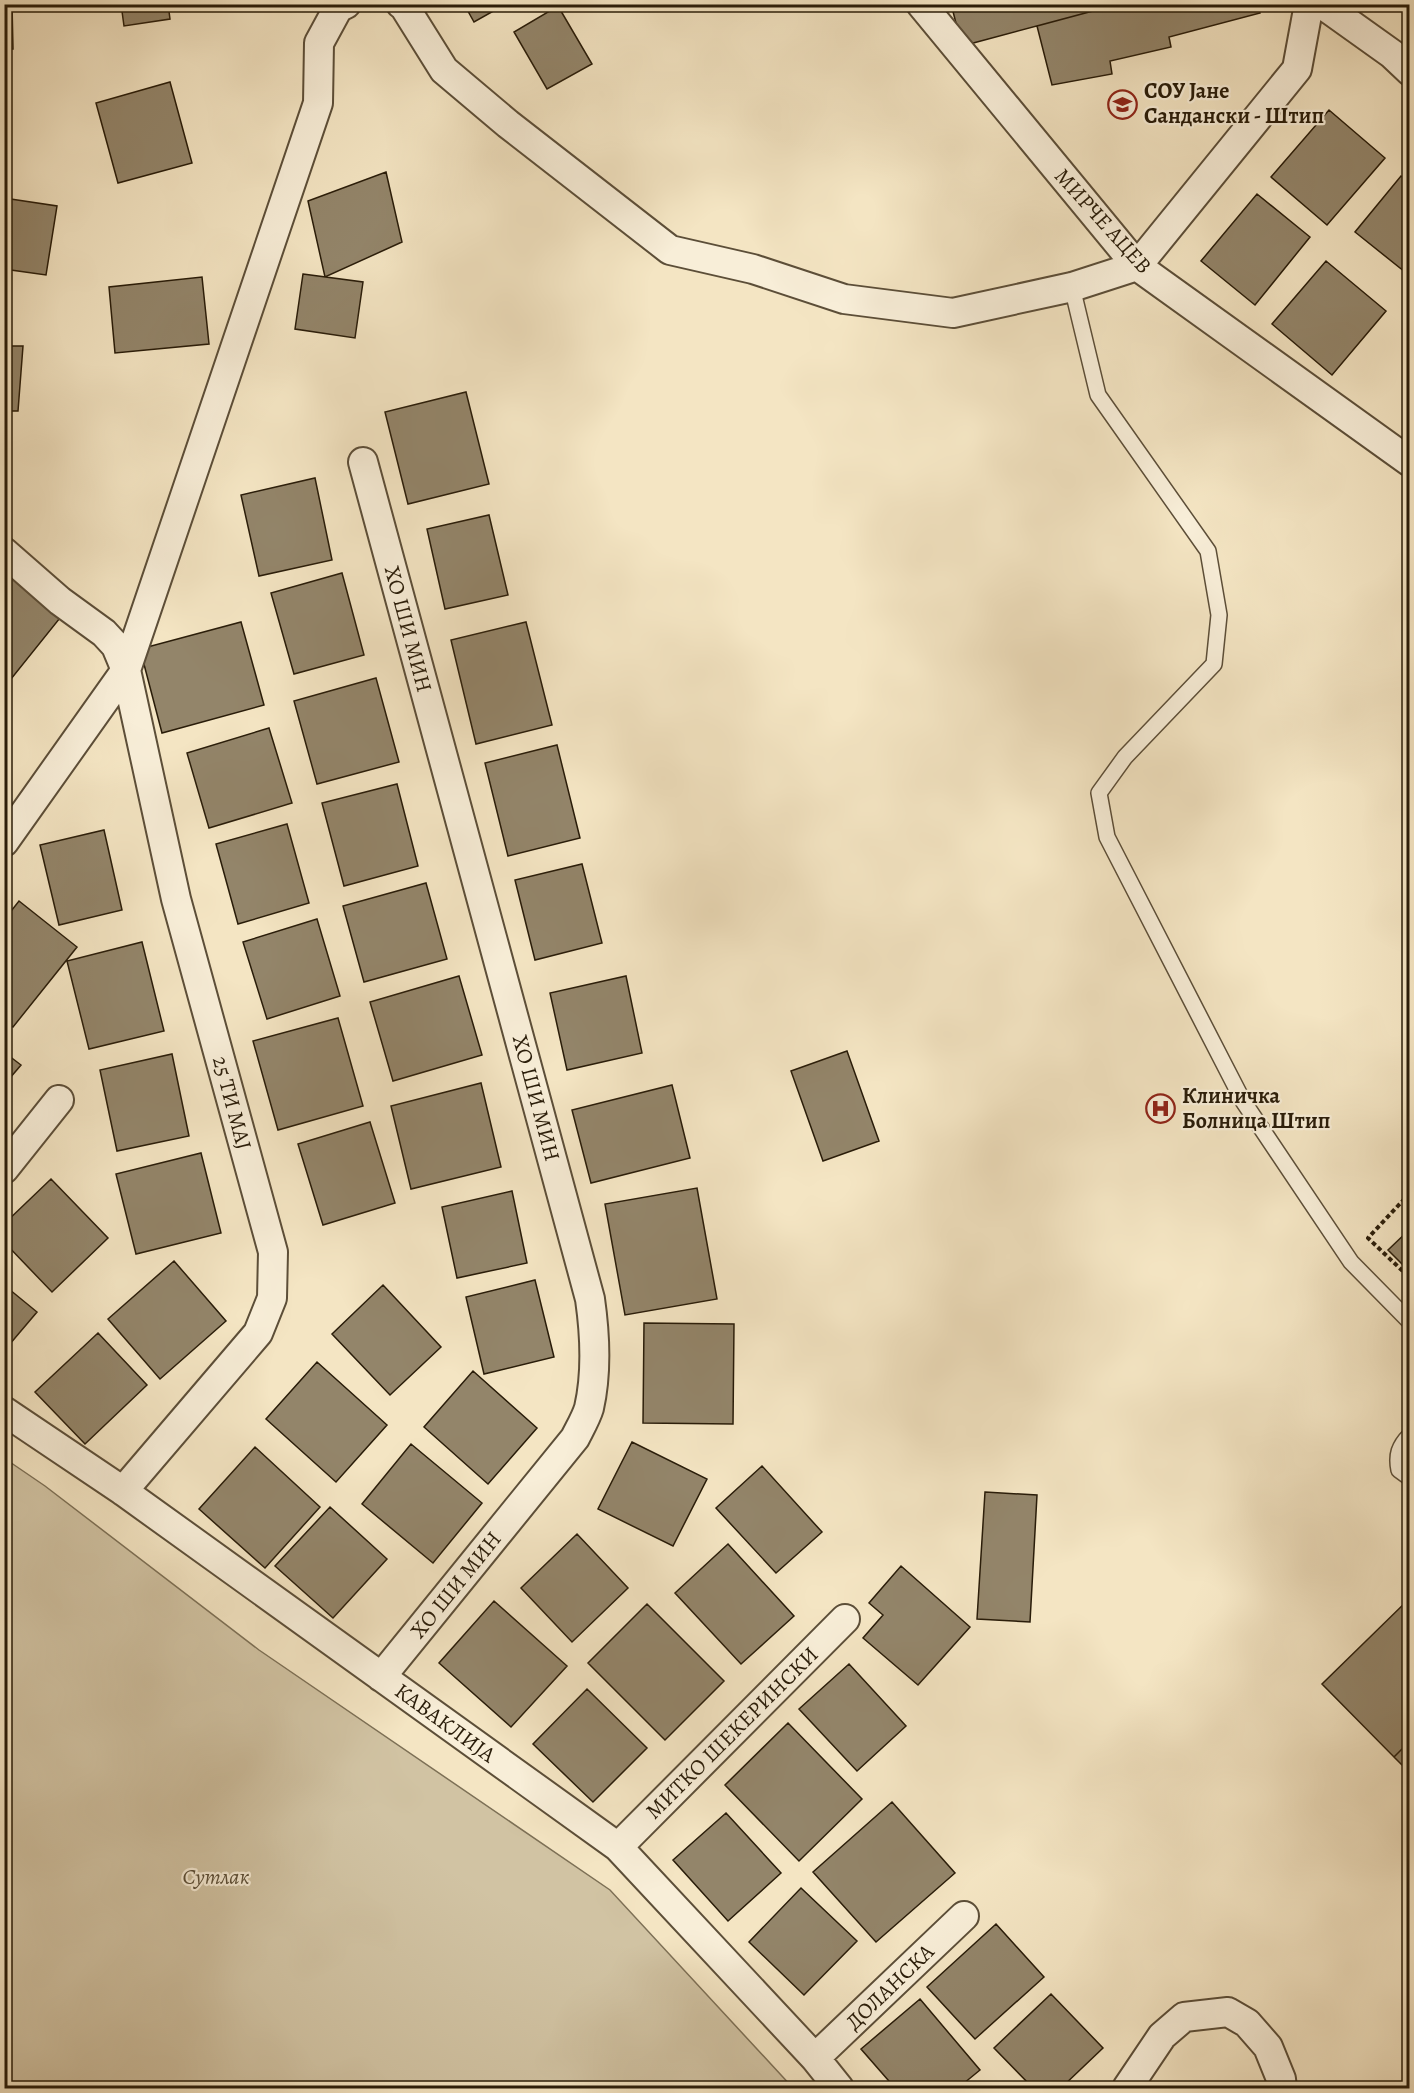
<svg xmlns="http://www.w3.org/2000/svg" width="1414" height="2093" viewBox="0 0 1414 2093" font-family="Alegreya,serif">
  <rect width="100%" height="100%" fill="#f4e5c3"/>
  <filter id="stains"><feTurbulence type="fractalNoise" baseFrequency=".00333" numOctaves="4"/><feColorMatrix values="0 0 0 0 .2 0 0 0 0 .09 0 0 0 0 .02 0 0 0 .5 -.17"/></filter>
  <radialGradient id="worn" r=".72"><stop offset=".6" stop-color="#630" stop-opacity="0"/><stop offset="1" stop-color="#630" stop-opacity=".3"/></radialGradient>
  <!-- green -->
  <path fill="#d1c3a3" stroke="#7d7056" stroke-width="1.5" d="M 4,1458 L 45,1486 L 259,1650 L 610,1890 L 793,2088 L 5,2088 Z"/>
  <!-- building -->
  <path fill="#93856a" stroke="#291c09" stroke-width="1.5" d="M 4,4 L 12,4 L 13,49 L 4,49 Z
    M 121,4 L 168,4 L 170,19 L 124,26 Z
    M 464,4 L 506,4 L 474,22 Z
    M 951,4 L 1119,4 L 962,46 Z
    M 1119,4 L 1257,4 L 1260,13 L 1169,37 L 1171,47 L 1110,61 L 1112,74 L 1052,85 L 1037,26 Z
    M 558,6 L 592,64 L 547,89 L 514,32 Z
    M 170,82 L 192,163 L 118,183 L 96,103 Z
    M 1329,110 L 1385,158 L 1327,225 L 1271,177 Z
    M 386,172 L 402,242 L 325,277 L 308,201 Z
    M 1401,176 L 1410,183 L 1410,276 L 1355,232 Z
    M 1257,194 L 1310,237 L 1255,305 L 1201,261 Z
    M 4,198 L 57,206 L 46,275 L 4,269 Z
    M 1326,261 L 1386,311 L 1332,375 L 1272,324 Z
    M 303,274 L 363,282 L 355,338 L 295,329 Z
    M 202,277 L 209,344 L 115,353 L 109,287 Z
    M 4,346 L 23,346 L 18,411 L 4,411 Z
    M 466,392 L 489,484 L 408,504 L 385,412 Z
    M 315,478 L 332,560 L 259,576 L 241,495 Z
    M 489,515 L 508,595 L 445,609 L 427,529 Z
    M 4,567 L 64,613 L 11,679 L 4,674 Z
    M 342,573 L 364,655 L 294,674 L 271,593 Z
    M 241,622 L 264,705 L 162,733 L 140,649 Z
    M 526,622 L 552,725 L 476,744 L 451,640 Z
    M 376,678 L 399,762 L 317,784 L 294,701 Z
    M 269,728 L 292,803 L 209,828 L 187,753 Z
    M 557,745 L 580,838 L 508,856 L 485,763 Z
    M 397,784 L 418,866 L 344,886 L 322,803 Z
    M 287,824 L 309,903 L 238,924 L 216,844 Z
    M 104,830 L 122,910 L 59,925 L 40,845 Z
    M 582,864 L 602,943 L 535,960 L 515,880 Z
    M 426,883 L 447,959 L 364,982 L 343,906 Z
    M 19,901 L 77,947 L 13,1027 L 4,1021 L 4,920 Z
    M 317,919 L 340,996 L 267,1019 L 243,942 Z
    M 142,942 L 164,1031 L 89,1049 L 67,961 Z
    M 459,976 L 482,1055 L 393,1081 L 370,1002 Z
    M 626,976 L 642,1053 L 567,1070 L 550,993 Z
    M 338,1018 L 363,1106 L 278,1130 L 253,1041 Z
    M 847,1051 L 879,1141 L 823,1161 L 791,1071 Z
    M 4,1052 L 21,1065 L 4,1085 Z
    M 172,1054 L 189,1136 L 117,1151 L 100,1070 Z
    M 481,1083 L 501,1167 L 411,1189 L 391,1106 Z
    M 672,1085 L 690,1158 L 591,1183 L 572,1110 Z
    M 370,1122 L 395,1203 L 323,1225 L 298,1144 Z
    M 201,1153 L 221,1233 L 136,1254 L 116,1174 Z
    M 51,1179 L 108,1238 L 52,1292 L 4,1242 L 4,1224 Z
    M 697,1188 L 717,1299 L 625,1315 L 605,1204 Z
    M 512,1191 L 527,1263 L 457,1278 L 442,1207 Z
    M 1410,1229 L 1410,1272 L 1388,1250 Z
    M 174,1261 L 226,1321 L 160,1379 L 108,1319 Z
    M 535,1280 L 554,1357 L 484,1374 L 466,1297 Z
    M 4,1285 L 37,1312 L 4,1351 Z
    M 383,1285 L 441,1347 L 390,1395 L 332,1334 Z
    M 644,1323 L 734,1324 L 733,1424 L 643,1423 Z
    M 98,1333 L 147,1385 L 85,1444 L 35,1392 Z
    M 317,1362 L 387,1425 L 336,1482 L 266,1419 Z
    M 473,1371 L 537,1428 L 488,1484 L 424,1427 Z
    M 632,1442 L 707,1479 L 673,1546 L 598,1509 Z
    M 411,1444 L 482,1503 L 433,1563 L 362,1504 Z
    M 255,1447 L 320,1507 L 265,1568 L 199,1509 Z
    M 762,1466 L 822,1532 L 776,1573 L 716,1508 Z
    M 985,1492 L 1037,1495 L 1030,1622 L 977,1619 Z
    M 330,1507 L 387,1559 L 333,1618 L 275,1566 Z
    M 577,1534 L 628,1588 L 572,1642 L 521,1588 Z
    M 728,1544 L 794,1616 L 741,1664 L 675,1593 Z
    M 901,1566 L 970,1627 L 918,1685 L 863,1638 L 883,1615 L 869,1603 Z
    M 1410,1598 L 1410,1741 L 1394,1757 L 1322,1684 Z
    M 494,1601 L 567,1666 L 511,1727 L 439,1663 Z
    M 647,1604 L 724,1681 L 665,1740 L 588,1663 Z
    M 849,1664 L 906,1726 L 857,1771 L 799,1709 Z
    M 587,1689 L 647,1748 L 593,1802 L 533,1744 Z
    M 788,1723 L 862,1799 L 799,1861 L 725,1785 Z
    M 1410,1741 L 1410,1773 L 1394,1757 Z
    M 892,1802 L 955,1873 L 876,1942 L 813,1872 Z
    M 726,1813 L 781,1873 L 728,1921 L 673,1860 Z
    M 801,1888 L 857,1941 L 804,1995 L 749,1942 Z
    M 996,1924 L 1044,1977 L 975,2039 L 927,1987 Z
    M 1051,1994 L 1103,2048 L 1061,2088 L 1033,2088 L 994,2048 Z
    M 920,1999 L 980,2070 L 958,2088 L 895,2088 L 861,2049 Z"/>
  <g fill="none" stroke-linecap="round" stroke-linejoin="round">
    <defs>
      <path id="lane" d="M 1072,287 L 1098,395 L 1208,551 L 1219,615 L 1214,664 L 1125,757 L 1099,793 L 1107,837 L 1243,1101 L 1351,1262 L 1410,1322
        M 1410,1435 C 1399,1446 1396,1455 1399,1470 L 1410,1478"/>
      <path id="street" d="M 401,4 L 404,6 L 444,70 L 508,124 L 670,250 L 753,269 L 844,299 L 953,313 L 1072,287 L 1137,266 L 1297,69 L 1309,4
        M 921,4 L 1137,266 L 1410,462
        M 1322,4 L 1392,54 L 1410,71
        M 363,462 L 590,1299 C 595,1334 597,1373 589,1408 C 586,1418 580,1428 575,1438 L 381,1677
        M 4,552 L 60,601 L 104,633 L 116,646 L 126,670 L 176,899 L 273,1252 L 272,1298 L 258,1333 L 123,1491
        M 4,842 L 126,670 L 318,103 L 319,43 L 338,8 L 346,4
        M 4,1169 L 59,1100
        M 4,1411 L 123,1491 L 618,1847 L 815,2058 L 839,2088
        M 618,1847 L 845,1619
        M 815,2058 L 964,1916
        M 1127,2088 L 1162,2036 L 1184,2017 L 1228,2012 L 1247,2023 L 1268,2047 L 1281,2079 L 1282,2088"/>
    </defs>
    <!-- lane casing -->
    <use href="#lane" stroke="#5c4e38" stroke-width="18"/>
    <!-- street casing -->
    <use href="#street" stroke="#5c4e38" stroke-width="32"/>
    <!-- path -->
    <path stroke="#291c09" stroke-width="4" stroke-dasharray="4.5 3" stroke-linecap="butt" d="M 1410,1193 L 1368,1238 L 1410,1278"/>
    <!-- lane -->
    <use href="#lane" stroke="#f8eed8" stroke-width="15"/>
    <!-- street -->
    <use href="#street" stroke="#f8eed8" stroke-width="28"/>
  </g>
  <!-- icons -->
  <defs>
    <symbol id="school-ring" viewBox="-11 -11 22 22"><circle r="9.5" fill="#f8eed8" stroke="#8f2418" stroke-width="1.5"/><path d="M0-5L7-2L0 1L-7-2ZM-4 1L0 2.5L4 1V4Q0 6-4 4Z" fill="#8f2418"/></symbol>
    <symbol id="hospital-ring" viewBox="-11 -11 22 22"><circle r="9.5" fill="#f8eed8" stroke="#8f2418" stroke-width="1.5"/><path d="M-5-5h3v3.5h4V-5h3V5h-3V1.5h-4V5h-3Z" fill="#8f2418"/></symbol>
  </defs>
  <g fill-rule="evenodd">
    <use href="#school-ring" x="1106" y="88" width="33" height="33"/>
    <use href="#hospital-ring" x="1144" y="1092" width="33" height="33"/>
  </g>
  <g text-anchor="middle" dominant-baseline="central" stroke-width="4.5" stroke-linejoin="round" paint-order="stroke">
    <!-- poi labels -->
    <g font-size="22" font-weight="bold" fill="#291c09" stroke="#f8eed8" text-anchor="start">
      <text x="1144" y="91">СОУ Јане<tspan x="1144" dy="25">Сандански - Штип</tspan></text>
      <text x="1182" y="1096">Клиничка<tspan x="1182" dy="25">Болница Штип</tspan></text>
    </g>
    <!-- street labels -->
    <g font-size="22" fill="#291c09" stroke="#f8eed8">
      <text transform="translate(1103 221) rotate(48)">МИРЧЕ АЦЕВ</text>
      <text transform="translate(408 629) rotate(75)">ХО ШИ МИН</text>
      <text transform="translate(536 1098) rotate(75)">ХО ШИ МИН</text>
      <text transform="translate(232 1103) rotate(75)">25 ТИ МАЈ</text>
      <text transform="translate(456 1585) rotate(-51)">ХО ШИ МИН</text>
      <text transform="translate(445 1723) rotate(36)">КАВАКЛИЈА</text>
      <text transform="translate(732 1733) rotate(-45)">МИТКО ШЕКЕРИНСКИ</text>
      <text transform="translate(890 1987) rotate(-44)">ДОЛАНСКА</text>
    </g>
    <!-- park labels -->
    <g font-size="22" font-style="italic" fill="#5b4e37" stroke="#f8eed8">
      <text x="216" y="1877">Сутлак</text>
    </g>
  </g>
  <!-- margin -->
  <rect width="1414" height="2093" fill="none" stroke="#f4e5c3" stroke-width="24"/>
  <rect x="6" y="6" width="1402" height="2081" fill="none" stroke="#291c09" stroke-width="3"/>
  <rect x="12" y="12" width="1390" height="2069" fill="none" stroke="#291c09" stroke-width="1.5"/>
  <rect width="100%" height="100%" filter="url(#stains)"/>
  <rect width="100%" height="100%" fill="url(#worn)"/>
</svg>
